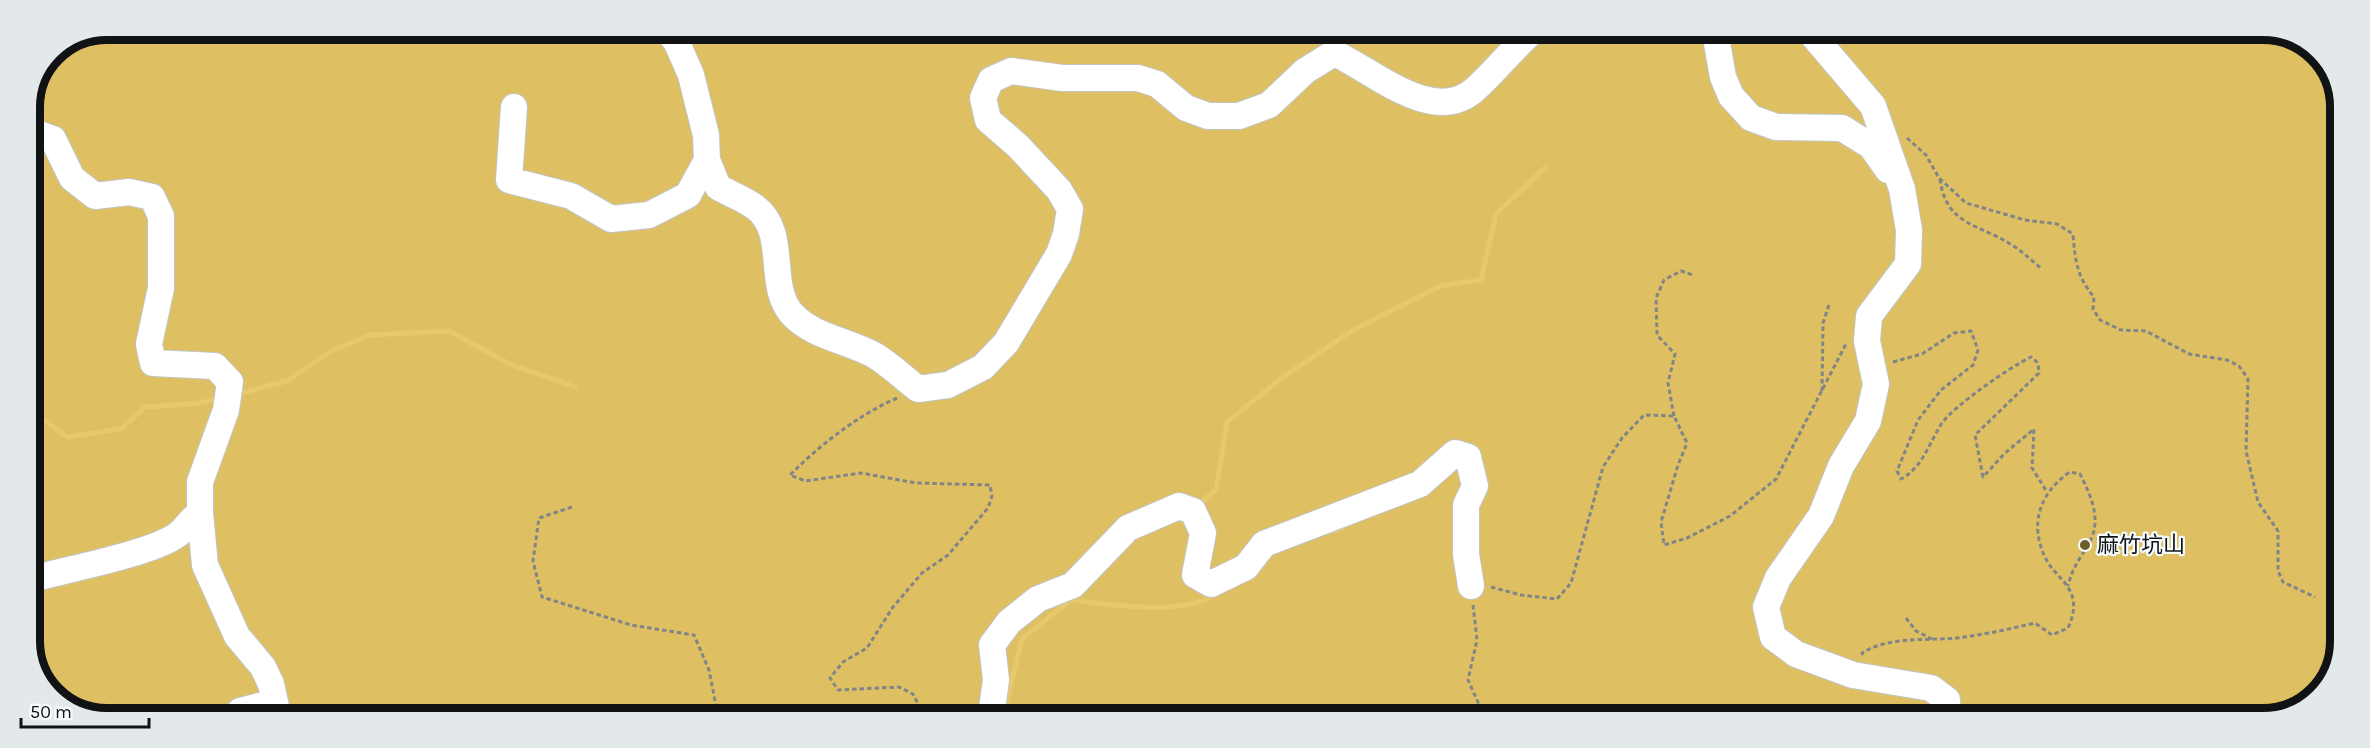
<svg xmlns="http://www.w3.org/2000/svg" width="2370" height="748" viewBox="0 0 2370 748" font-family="Karla,'Noto Sans TC',sans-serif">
  <rect width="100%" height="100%" fill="#f5fbfe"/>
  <!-- forest -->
  <path fill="#dec063" d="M 107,30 L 2283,33 L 2324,60 L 2340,102 L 2337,661 L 2310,702 L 2263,718 L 87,715 L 49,691 L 30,646 L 30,107 L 53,52 Z"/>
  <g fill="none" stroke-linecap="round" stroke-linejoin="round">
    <!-- stream -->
    <path stroke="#e7c96c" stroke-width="5" d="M 237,394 L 287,381 L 331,351 L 370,335 L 449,331 L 510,364 L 575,387
      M 30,409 L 67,437 L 121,429 L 145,407 L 199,403 L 219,399
      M 1198,505 L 1216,490 L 1227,422 L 1283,377 L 1353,330 L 1440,286 L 1481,280 L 1496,214 L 1546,167
      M 1330,532 L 1343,528
      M 1072,600 C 1112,605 1185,617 1218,593
      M 1004,712 L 1022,639 L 1078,594"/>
    <defs>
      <path id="minor" d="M 668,31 L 677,43 L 691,75 L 706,135 L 707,160 L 718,187 C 730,194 744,199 755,207 C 789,232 766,285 792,314 C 813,337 847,340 874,355 C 889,364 904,378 918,389 L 948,385 L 983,367 L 1006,343 L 1059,254 L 1066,234 L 1070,209 L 1059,190 L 1018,146 L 988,120 L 983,98 L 991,80 L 1011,71 L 1062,78 L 1138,78 L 1157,84 L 1186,108 L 1208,116 L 1239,116 L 1269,105 L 1305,71 L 1334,53 C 1372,70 1432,125 1473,91 C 1494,73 1511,50 1532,32
        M 1715,32 L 1723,77 L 1731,96 L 1751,118 L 1776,127 L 1842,128 L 1871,146 L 1888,170
        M 1810,32 L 1873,106 L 1902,189 L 1909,230 L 1908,264 L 1869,316 L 1867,341 L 1876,384 L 1868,421 L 1841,466 L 1821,516 L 1778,578 L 1766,607 L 1773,637 L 1796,654 L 1853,675 L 1931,688 L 1947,700 L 1948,718
        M 514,107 L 509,180 L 571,196 L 611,219 L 649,215 L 688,195 L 707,160
        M 30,131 L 53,139 L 72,178 L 95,196 L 129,192 L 152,197 L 161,216 L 161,288 L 149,344 L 153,363 L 215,366 L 230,382 L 226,410 L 200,482 L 200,513 L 205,565 L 237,636 L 263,667 L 271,684 L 278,716
        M 30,575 L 40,577 C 73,568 152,553 177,535 C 186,529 190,519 200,513
        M 237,715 L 240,711 L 275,702
        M 991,716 L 996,680 L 992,645 L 1009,622 L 1038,599 L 1073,585 L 1128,528 L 1179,506 L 1193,511 L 1203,533 L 1195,575 L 1211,584 L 1246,567 L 1264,544 L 1420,484 L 1455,453 L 1468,457 L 1475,486 L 1466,505 L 1466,554 L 1471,586"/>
    </defs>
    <!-- minor casing -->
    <use href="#minor" stroke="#c0c5c8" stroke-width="28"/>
    <!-- path -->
    <path stroke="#818587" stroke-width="3" stroke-dasharray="4.5 3" stroke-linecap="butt" d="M 1907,138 L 1926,155 L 1939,178 L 1966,203 L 2025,220 L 2057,224 L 2073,234 C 2075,260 2077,277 2094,297 L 2093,309 L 2100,320 L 2121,330 L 2146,331 L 2189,354 L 2227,360 L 2239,366 L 2248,379 L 2246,451 L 2258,502 L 2278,531 L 2278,571 L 2283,582 L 2315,597
      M 1940,179 C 1946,226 1980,224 2012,245 C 2023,252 2032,261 2042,269
      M 1893,362 L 1922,354 L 1954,333 L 1971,331 L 1978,350 L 1973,365 L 1941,390 L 1918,420 L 1897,471 L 1901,479 C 1923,467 1929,443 1942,423 C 1955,405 2010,367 2031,357 L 2038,363 L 2039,373 L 1975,435 L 1983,477 L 2005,453 L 2034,429 L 2032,468 L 2047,492
      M 1822,391 L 1823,323 L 1829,305
      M 897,398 C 858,415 820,445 790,475 L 805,481 L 861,473 L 916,483 L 990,485 L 992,496 L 988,508 L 948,555 L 922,573 L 893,607 L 867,648 L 843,662 L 830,678 L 838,690 L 899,687 L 913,694 L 924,716
      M 1674,416 L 1668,383 L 1675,354 L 1657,335 L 1656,298 L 1664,280 L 1681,271 L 1693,275
      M 572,507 L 539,518 L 533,561 L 542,597 L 631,625 L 694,635 L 709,670 L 718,716
      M 1491,587 L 1521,595 L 1557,599 L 1571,583 L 1603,467 L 1622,438 L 1644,415 L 1674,416 L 1687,443 L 1678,465 L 1661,522 L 1664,545 L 1687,538 L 1730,516 L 1776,479 L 1847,342
      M 1473,605 L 1477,640 L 1468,680 L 1478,702 L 1476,717
      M 1906,618 L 1916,631 L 1932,639
      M 1863,655 L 1862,653 C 1889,636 1926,641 1957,638 C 1983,635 2009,629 2035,623 L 2052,635 L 2068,628 C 2072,619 2075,610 2073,600 C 2070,583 2055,575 2047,561 C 2028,526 2039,493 2070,472 L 2080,474 C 2091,496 2103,521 2088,545 C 2079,560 2072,569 2068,586"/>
    <!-- minor -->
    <use href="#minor" stroke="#fff" stroke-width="26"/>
  </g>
  <!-- markers -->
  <circle fill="#6e5e2b" stroke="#f5fbfe" stroke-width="2" cx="2085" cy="545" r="6"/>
  <g text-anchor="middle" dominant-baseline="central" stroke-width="4.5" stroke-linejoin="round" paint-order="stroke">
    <!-- poi labels -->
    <g font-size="22" fill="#101213" stroke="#f5fbfe" text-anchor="start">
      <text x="2097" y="545">麻竹坑山</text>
    </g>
  </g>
  <!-- crop -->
  <path d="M0 0H2370V748H0ZM107 40H2263A67 67 0 0 1 2330 107V641A67 67 0 0 1 2263 708H107A67 67 0 0 1 40 641V107A67 67 0 0 1 107 40Z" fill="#e3e8eb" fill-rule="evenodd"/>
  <path fill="none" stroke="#101213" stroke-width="8" d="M107 40H2263A67 67 0 0 1 2330 107V641A67 67 0 0 1 2263 708H107A67 67 0 0 1 40 641V107A67 67 0 0 1 107 40Z"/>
  <!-- scale -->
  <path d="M21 718v9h128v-9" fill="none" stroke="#101213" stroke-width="3"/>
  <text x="30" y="718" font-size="18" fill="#101213" stroke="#f5fbfe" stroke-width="4.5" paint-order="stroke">50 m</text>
</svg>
